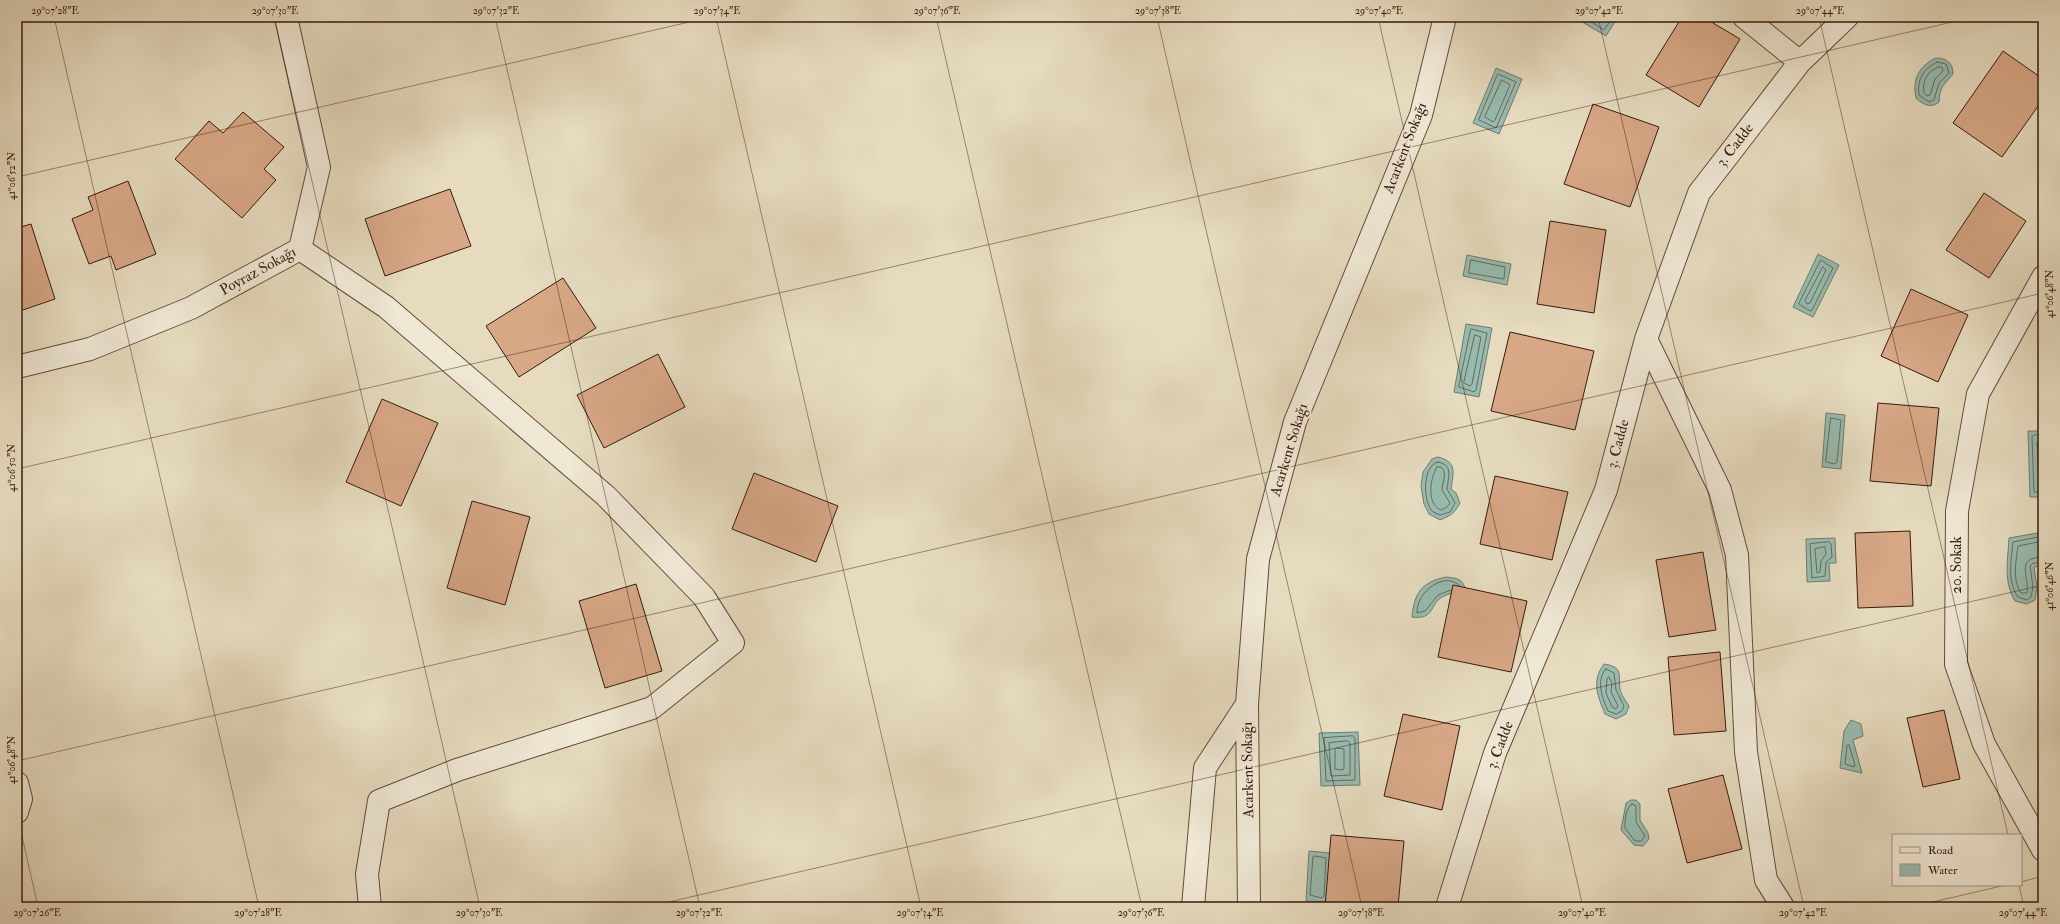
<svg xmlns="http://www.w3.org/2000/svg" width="2060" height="924" viewBox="0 0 2060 924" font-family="'IM FELL Double Pica',serif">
  <rect width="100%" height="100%" fill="#e6dbbf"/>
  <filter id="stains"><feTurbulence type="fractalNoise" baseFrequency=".005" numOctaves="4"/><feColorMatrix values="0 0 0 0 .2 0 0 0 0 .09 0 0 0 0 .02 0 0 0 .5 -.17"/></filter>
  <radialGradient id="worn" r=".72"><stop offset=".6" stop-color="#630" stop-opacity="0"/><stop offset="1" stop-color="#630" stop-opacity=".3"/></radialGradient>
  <!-- water -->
  <path fill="#97bbae" stroke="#717b6e" d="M 1581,17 L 1618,17 L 1606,36 L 1579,20 Z
    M 1936,58 C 1947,58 1953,63 1953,74 C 1943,86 1940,86 1939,102 C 1931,109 1922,104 1916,98 C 1912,79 1919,66 1936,58 Z
    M 1496,68 L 1522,79 L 1499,134 L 1473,123 Z
    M 1818,254 L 1839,265 L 1813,317 L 1793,307 Z
    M 1467,255 L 1511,264 L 1507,285 L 1463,276 Z
    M 1466,324 L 1492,328 L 1479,397 L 1454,392 Z
    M 1826,413 L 1845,415 L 1841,469 L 1822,467 Z
    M 2028,431 L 2043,431 L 2043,497 L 2030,497 Z
    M 1438,457 C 1458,462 1453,473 1451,489 L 1456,493 L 1460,503 C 1455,513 1450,516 1440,520 L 1429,514 L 1424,504 L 1421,486 L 1423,472 L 1432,459 Z
    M 2043,532 L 2043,566 L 2034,567 L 2037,587 L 2035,600 L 2027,604 L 2015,601 C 2003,581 2008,560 2009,538 Z
    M 1835,538 L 1836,563 L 1829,563 L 1830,581 L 1807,582 L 1806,539 Z
    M 1446,577 C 1455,578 1462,578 1465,588 C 1458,592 1449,593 1442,597 C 1429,605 1435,620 1412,617 C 1414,593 1422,582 1446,577 Z
    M 1604,664 C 1624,667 1618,675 1620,689 C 1621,695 1626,701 1629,706 L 1626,714 L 1616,719 L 1605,714 C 1598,697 1591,681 1604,664 Z
    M 1851,720 L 1861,724 L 1863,736 L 1853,740 L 1862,773 L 1840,768 L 1844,731 Z
    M 1358,732 L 1360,785 L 1321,786 L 1319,733 Z
    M 1631,800 L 1636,800 L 1640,804 L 1640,820 L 1648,833 L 1649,839 L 1643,846 L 1634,845 L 1621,830 L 1626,803 Z
    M 1309,851 L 1330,853 L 1327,902 L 1306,901 Z"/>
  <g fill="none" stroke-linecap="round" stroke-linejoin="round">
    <!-- shore -->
    <path stroke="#686a5e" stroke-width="1" d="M 1584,17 L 1604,30 L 1613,17
      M 1937,62 L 1946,64 L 1949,73 L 1939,83 L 1934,100 L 1929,102 L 1919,95 C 1917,80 1923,69 1937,62 Z
      M 1938,67 L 1942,67 L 1943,71 L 1935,79 L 1930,95 L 1927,96 L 1924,93 C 1922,81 1927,72 1938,67 Z
      M 1498,74 L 1516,82 L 1496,128 L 1479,120 Z
      M 1502,80 L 1510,85 L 1495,120 L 1493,122 L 1485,117 Z
      M 1471,260 L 1505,267 L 1504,279 L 1469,273 Z
      M 1821,260 L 1833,268 L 1812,310 L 1810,311 L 1799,304 Z
      M 1823,267 L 1826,270 L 1810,303 L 1807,304 L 1805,301 Z
      M 1471,329 L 1487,333 L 1476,390 L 1474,392 L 1459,387 Z
      M 1475,335 L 1481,337 L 1472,384 L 1470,386 L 1464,383 Z
      M 1831,418 L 1841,420 L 1837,462 L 1835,464 L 1826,462 Z
      M 2043,434 L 2034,435 L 2032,437 L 2034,492 L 2043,493
      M 2043,439 L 2037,442 L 2039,486 L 2043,488
      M 1438,462 C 1454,465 1448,478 1447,489 L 1455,503 L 1450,512 L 1440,515 C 1438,514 1434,513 1432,511 C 1423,500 1422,466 1438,462 Z
      M 1437,467 L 1441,467 C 1448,474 1442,482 1442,490 L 1450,503 L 1447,507 L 1441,510 C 1426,504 1430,478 1437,467 Z
      M 2043,536 L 2013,542 C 2011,561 2007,581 2018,597 L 2027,600 L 2031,597 L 2033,587 L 2030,566 L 2033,563 L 2043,563
      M 2043,541 L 2018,546 C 2016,561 2012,580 2021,593 L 2027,593 C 2029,574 2015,558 2043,557
      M 1829,542 L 1831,544 L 1832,557 L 1826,562 L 1825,576 L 1812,578 L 1810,544 Z
      M 1825,547 L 1826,554 L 1821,561 L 1820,572 L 1817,573 L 1815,549 Z
      M 1451,590 L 1438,595 L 1425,611 L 1417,613 C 1416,592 1445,570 1460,586
      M 1606,669 L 1614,673 L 1616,690 L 1624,706 L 1622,711 L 1616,714 L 1608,711 C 1603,699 1595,681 1606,669 Z
      M 1609,677 L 1612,683 L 1611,692 L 1618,706 L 1616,709 L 1612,707 L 1606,693 L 1607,679 Z
      M 1353,736 L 1355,738 L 1355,780 L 1326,781 L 1324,738 Z
      M 1348,741 L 1350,743 L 1350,775 L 1331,776 L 1329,743 Z
      M 1849,745 L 1855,765 L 1854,767 L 1845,764 L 1847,746 Z
      M 1337,748 L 1344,749 L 1344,768 L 1343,770 L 1335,769 L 1335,750 Z
      M 1632,804 L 1636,806 L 1636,822 L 1645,836 L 1641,841 L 1635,841 L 1625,828 C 1625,821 1625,809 1632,804 Z
      M 1315,856 L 1326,858 L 1324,896 L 1322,898 L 1310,895 L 1313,857 Z"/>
  </g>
  <!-- building -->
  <path fill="#d7a786" stroke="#381a0d" d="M 1682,17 L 1703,17 L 1740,39 L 1699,107 L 1646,75 Z
    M 2003,51 L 2043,79 L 2043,99 L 2002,157 L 1953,123 Z
    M 1593,104 L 1659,127 L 1630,207 L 1564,184 Z
    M 243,112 L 284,147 L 264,169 L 276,180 L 242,218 L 175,159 L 209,121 L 223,133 Z
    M 128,181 L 156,254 L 116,270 L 111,256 L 89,264 L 72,219 L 93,210 L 88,197 Z
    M 450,189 L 471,246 L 385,276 L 365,219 Z
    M 1984,193 L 2026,221 L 1989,278 L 1946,250 Z
    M 1550,221 L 1606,230 L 1594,313 L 1537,304 Z
    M 31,224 L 55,299 L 17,312 L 17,228 Z
    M 563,278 L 596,328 L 519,377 L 486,326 Z
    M 1911,289 L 1968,315 L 1938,382 L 1881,356 Z
    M 1510,332 L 1594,351 L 1575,430 L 1491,411 Z
    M 658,354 L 685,407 L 604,448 L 577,395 Z
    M 382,399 L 438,423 L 401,506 L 346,482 Z
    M 1878,403 L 1939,408 L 1931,486 L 1870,481 Z
    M 754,473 L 838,506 L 816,562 L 732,529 Z
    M 1495,476 L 1568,492 L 1552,560 L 1480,544 Z
    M 472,501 L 530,517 L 505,605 L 447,588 Z
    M 1910,531 L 1913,606 L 1858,608 L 1855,533 Z
    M 1703,552 L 1716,630 L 1669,637 L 1656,560 Z
    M 636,584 L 662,671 L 605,688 L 579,601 Z
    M 1453,585 L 1527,601 L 1511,672 L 1438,657 Z
    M 1720,652 L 1726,731 L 1674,735 L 1668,657 Z
    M 1944,710 L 1960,779 L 1923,787 L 1907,718 Z
    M 1403,714 L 1460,726 L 1442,810 L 1384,796 Z
    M 1723,775 L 1742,849 L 1687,863 L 1668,789 Z
    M 1331,835 L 1404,841 L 1398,907 L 1325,907 Z"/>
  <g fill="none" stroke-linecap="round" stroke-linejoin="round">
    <defs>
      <path id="street" d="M 1744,17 L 1800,62
        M 300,249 L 386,307 L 606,496 L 704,597 L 733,643 L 652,708 L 457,770 L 379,801 L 367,874 L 370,907
        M 2043,277 L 1978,394 L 1957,511 L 1956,664 L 1984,744 L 2043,850
        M 1646,339 L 1720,490 L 1737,555 L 1746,752 L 1766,880 L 1783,907
        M 17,367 L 90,349 L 191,308 L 300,249 L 319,167 L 286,17
        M 17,783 L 21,799 L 17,812
        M 1193,907 L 1205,768 L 1247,704
        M 1249,907 L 1247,704 L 1258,559 L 1295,422 L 1421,115 L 1445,17
        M 1447,907 L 1495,753 L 1606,490 L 1646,339 L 1699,193 L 1800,62 L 1847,17"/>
    </defs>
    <!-- street casing -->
    <use href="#street" stroke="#644a3a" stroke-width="24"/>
    <!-- street -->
    <use href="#street" stroke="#efe8d5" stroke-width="22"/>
  </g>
  <!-- ticks -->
  <path fill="none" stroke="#381a0d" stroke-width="1" stroke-opacity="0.45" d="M 54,17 L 259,907M 274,17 L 480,907M 495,17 L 700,907M 716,17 L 921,907M 936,17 L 1142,907M 1157,17 L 1362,907M 1378,17 L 1583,907M 1598,17 L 1804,907M 1819,17 L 2008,835M 2040,17 L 2043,32M 17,177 L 711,17M 17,469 L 1974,17M 17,761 L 2043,293M 17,814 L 38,907M 2021,882 L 2043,876M 2019,885 L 2024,907M 647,907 L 2043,585M 1911,907 L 2006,885"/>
  <g text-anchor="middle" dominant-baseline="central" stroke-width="4" stroke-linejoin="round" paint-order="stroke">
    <!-- street labels -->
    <g font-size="15" fill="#381a0d" stroke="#efe8d5">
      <text transform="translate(1735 145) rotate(-52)">3. Cadde</text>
      <text transform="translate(1405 148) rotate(-69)">Acarkent Sokağı</text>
      <text transform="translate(258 271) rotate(-29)">Poyraz Sokağı</text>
      <text transform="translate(1618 444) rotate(-75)">3. Cadde</text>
      <text transform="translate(1289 450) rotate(-73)">Acarkent Sokağı</text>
      <text transform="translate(1956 565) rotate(-90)">20. Sokak</text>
      <text transform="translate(1500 745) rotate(-69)">3. Cadde</text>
      <text transform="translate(1248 770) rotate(-91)">Acarkent Sokağı</text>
    </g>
  </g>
  <!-- margin -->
  <rect width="2060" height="924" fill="none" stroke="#e6dbbf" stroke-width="44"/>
  <!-- legend -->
  <rect x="1892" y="834" width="130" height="52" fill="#efe8d5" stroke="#a69685"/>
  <rect x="1900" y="847" width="20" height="6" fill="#efe8d5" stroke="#a69685"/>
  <text x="1928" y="854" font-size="12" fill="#381a0d">Road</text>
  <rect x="1900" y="864" width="20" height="12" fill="#97bbae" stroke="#a69685"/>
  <text x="1928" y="874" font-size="12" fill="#381a0d">Water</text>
  <rect x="22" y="22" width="2016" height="880" fill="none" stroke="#381a0d" stroke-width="1.5"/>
  <g font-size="10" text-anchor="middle" fill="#381a0d">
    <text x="55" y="14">29°07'28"E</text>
    <text x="275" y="14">29°07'30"E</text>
    <text x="496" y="14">29°07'32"E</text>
    <text x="717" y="14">29°07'34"E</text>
    <text x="937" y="14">29°07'36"E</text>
    <text x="1158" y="14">29°07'38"E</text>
    <text x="1379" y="14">29°07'40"E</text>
    <text x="1599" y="14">29°07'42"E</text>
    <text x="1820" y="14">29°07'44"E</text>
    <text transform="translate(11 176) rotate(-90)" y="4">41°06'52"N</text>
    <text transform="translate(2049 294) rotate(-90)" y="4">41°06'48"N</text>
    <text transform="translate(11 468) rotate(-90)" y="4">41°06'50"N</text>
    <text transform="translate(2049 586) rotate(-90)" y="4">41°06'46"N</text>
    <text transform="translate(11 760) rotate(-90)" y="4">41°06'48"N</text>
    <text x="37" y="916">29°07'26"E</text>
    <text x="258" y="916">29°07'28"E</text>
    <text x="479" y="916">29°07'30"E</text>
    <text x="699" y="916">29°07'32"E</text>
    <text x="920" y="916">29°07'34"E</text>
    <text x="1141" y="916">29°07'36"E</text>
    <text x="1361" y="916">29°07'38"E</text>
    <text x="1582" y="916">29°07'40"E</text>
    <text x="1803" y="916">29°07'42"E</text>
    <text x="2023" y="916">29°07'44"E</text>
  </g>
  <rect width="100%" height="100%" filter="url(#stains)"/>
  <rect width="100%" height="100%" fill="url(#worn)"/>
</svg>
